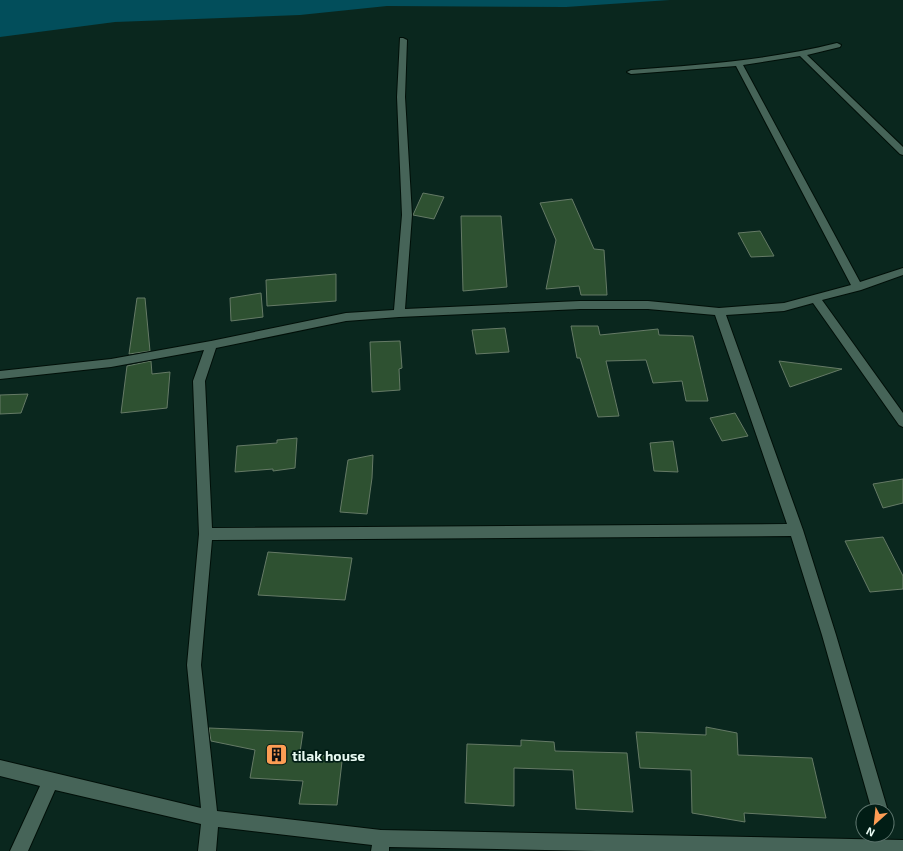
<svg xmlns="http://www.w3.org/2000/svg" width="903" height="851" viewBox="0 0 903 851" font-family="'Exo 2',sans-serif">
  <rect width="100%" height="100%" fill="#0a271e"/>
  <!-- water -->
  <path fill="#024e5b" d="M 0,0 L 670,0 L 566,7 L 387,6 L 300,15 L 115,22 L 0,37 Z"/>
  <!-- building -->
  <path fill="#2e5131" stroke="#657a66" d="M 423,193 L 444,197 L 434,219 L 413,215 Z
    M 572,199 L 594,249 L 604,250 L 607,295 L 581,295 L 579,286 L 546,289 L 556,240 L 540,203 Z
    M 461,216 L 501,216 L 507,287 L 463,291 Z
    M 760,231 L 774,256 L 751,257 L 738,233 Z
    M 336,274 L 336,301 L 267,306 L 266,280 Z
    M 261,293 L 263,317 L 231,321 L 230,298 Z
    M 137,298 L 145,298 L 150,351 L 129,354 Z
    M 571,326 L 598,326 L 600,335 L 658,329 L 659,335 L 693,336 L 708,401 L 686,401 L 682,381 L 653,383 L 646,360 L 606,361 L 619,416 L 598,417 L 580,358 L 577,358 Z
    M 505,328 L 509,352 L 476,354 L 472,330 Z
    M 400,341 L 402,368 L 399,369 L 400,390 L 372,392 L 370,342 Z
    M 151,361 L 152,374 L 170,372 L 167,408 L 121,413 L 127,366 Z
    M 779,361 L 842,369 L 790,387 Z
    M 28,394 L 21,413 L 0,414 L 0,395 Z
    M 735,413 L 748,436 L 722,441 L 710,418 Z
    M 297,438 L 295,468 L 273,471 L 273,469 L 235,472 L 237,446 L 277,443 L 277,440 Z
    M 673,441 L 678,472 L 654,471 L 650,443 Z
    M 373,455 L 372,478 L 367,514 L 340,512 L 348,460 Z
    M 903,479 L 903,503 L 883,508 L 873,484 Z
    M 883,537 L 903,576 L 903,589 L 870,592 L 845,541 Z
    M 268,552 L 352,558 L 345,600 L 258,595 Z
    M 706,727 L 737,733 L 738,755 L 812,758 L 826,818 L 744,813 L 745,822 L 692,813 L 691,770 L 640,768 L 636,732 L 706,735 Z
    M 209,728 L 303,732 L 299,759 L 343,753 L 337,805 L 299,804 L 303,781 L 250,778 L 255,750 L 211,741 Z
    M 521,740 L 554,742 L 555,751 L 627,753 L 633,812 L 576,809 L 573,770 L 514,768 L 514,806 L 465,803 L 467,744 L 521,746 Z"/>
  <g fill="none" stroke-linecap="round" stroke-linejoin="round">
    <defs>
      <path id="street" d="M 400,38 L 403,38 L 407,40 L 405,97 L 412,215 L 405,309 L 580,301 L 648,301 L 719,308 L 784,303 L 851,285 L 736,66 L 631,74 L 627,72 L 631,70 C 701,65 769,60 837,43 L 841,45 L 840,47 L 807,55 L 903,147 L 903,155 L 900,154 L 800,56 L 743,65 L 860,282 L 903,268 L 903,275 L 861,290 L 822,300 L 903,413 L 903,427 L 899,425 L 813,303 L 784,311 L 726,315 L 803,530 L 836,635 L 888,811 L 887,814 L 887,811 L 872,811 L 822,635 L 791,536 L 212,540 L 201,665 L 217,811 L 381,830 L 903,840 L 903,851 L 596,851 L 389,847 L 389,851 L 371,851 L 372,845 L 218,827 L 216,851 L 198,851 L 201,824 L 55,790 L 28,851 L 10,851 L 40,786 L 0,776 L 0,760 L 201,808 L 187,665 L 199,534 L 193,381 L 204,350 L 111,367 L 0,379 L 0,371 L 111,359 L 211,341 L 346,313 L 394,310 L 402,215 L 397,97 ZM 580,309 L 648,309 L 715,315 L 787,524 L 212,528 L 205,381 L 216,348 L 346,321 L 399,317 Z"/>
    </defs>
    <!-- street casing -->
    <use href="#street" stroke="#000f08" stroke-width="2"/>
    <!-- street -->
    <use href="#street" fill="#466458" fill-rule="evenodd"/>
  </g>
  <!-- icons -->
  <defs>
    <symbol id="building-square" viewBox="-11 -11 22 22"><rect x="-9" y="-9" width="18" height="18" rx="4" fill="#fc9d54" stroke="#011d15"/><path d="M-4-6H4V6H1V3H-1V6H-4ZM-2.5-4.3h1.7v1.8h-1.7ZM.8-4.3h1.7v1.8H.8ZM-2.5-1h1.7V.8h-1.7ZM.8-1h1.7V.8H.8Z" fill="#111"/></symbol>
  </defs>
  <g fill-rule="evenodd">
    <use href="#building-square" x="264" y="742" width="25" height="25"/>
  </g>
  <g text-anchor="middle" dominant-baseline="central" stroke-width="3.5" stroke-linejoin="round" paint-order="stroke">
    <!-- near-poi labels -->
    <g font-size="14" font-weight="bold" fill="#e8f9f2" stroke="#011d15" text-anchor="start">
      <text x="292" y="755">tilak house</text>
    </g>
  </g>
  <!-- north arrow -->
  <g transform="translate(875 823) rotate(207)"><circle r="19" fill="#011d15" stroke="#5d756d"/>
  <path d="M0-3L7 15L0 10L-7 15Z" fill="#fc9d54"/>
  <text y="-6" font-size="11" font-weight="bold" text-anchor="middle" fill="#e8f9f2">N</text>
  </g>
</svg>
